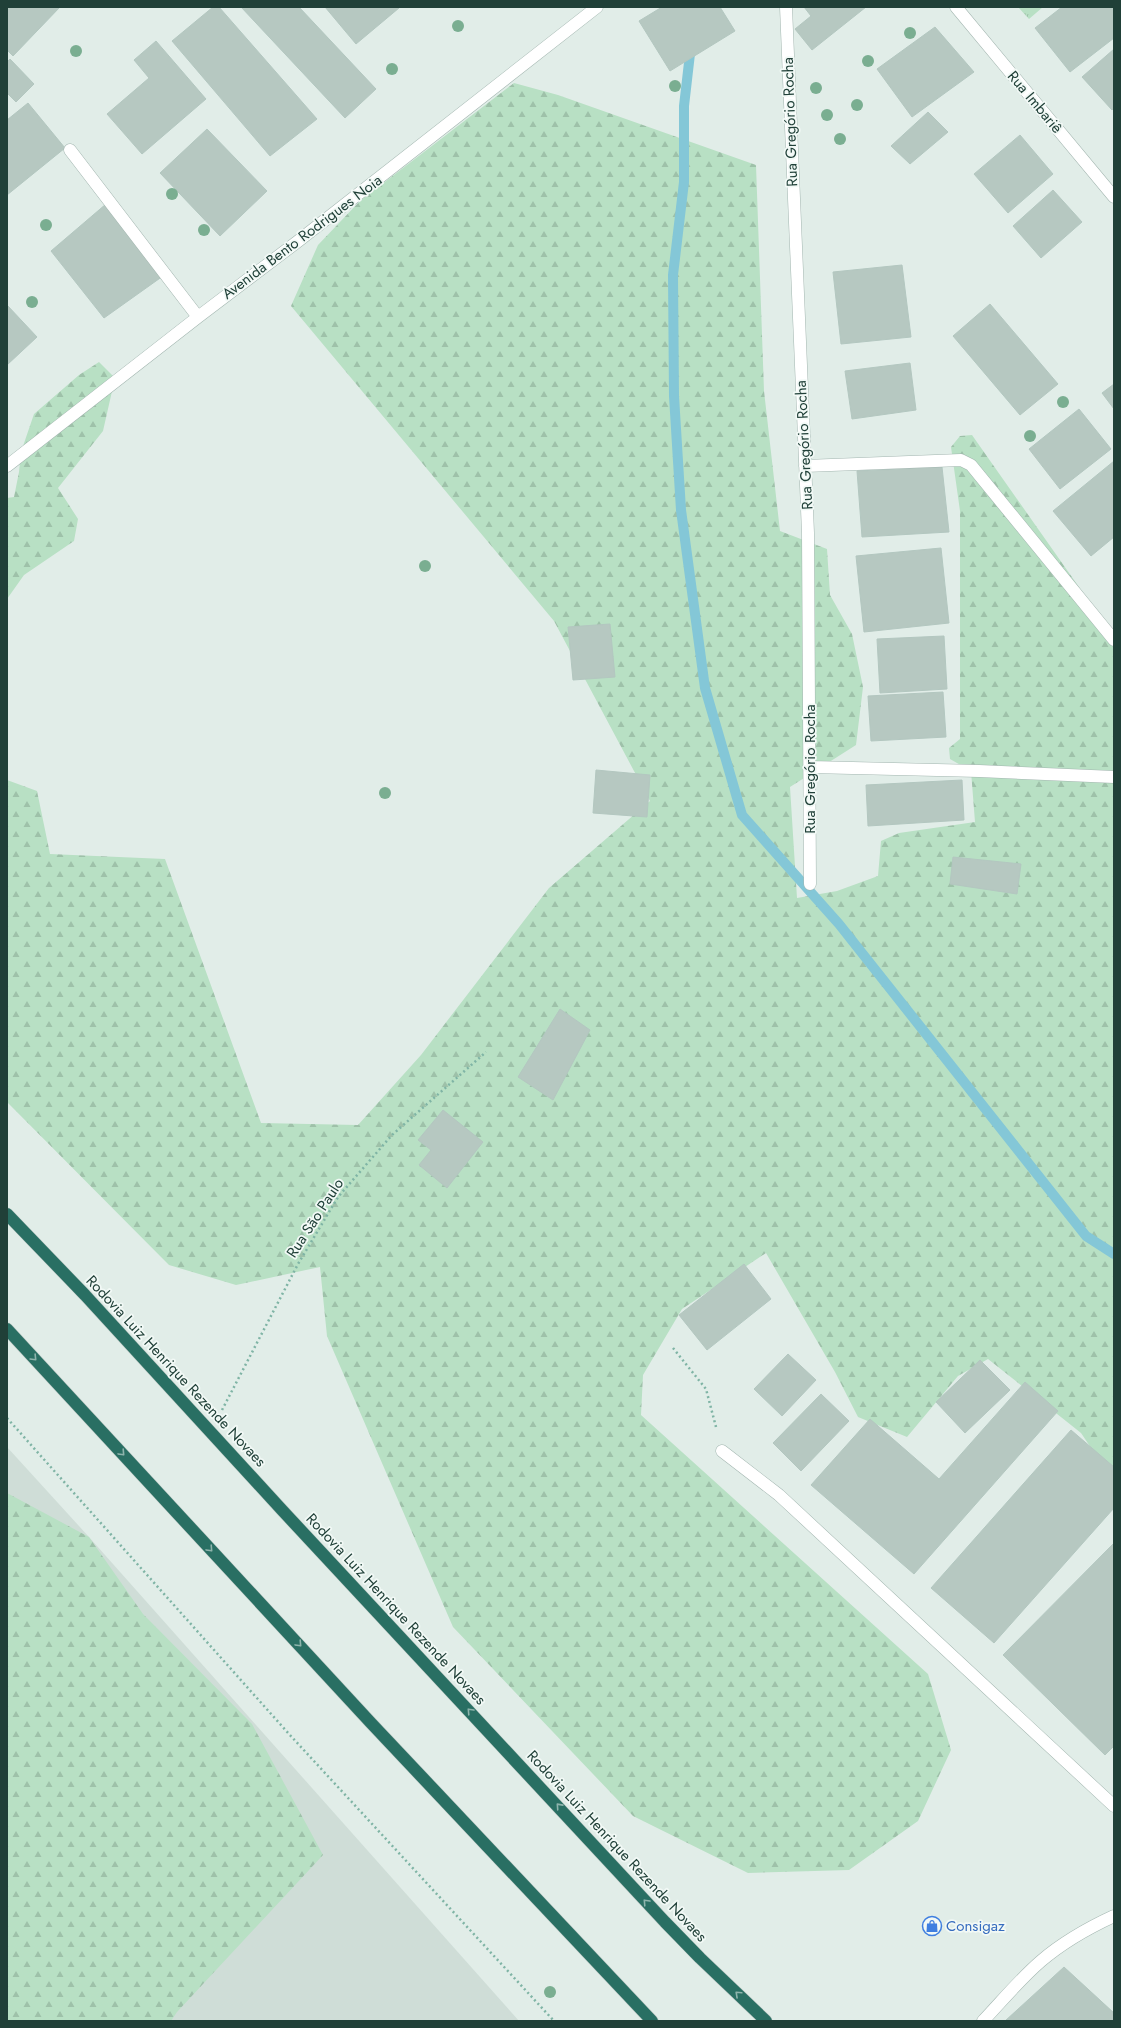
<svg xmlns="http://www.w3.org/2000/svg" width="1121" height="2028" viewBox="0 0 1121 2028" font-family="Jost,sans-serif">
  <defs>
    <pattern id="grass-tufts" width="24" height="20" patternUnits="userSpaceOnUse"><rect width="24" height="20" fill="#b8e0c4"/><path d="M3 7l-1-3M5 7V3M7 7l1-3M15 17l-1-3M17 17v-4M19 17l1-3" fill="none" stroke="#9ec1a9"/></pattern>
    <pattern id="forest-firs" width="22" height="20" patternUnits="userSpaceOnUse"><rect width="22" height="20" fill="#b8e0c4"/><path d="M5 1l3.5 6h-7zM16 11l3.5 6h-7z" fill="#9ec1a9"/></pattern>
  </defs>
  <rect width="100%" height="100%" fill="#e1ede8"/>
  <!-- built -->
  <path fill="#cfddd7" d="M 7,1447 L 89,1537 L 519,2021 L 7,2021 Z"/>
  <!-- grass -->
  <path fill="url(#grass-tufts)" d="M 1018,7 L 1043,7 L 1029,19 Z"/>
  <!-- forest -->
  <path fill="url(#forest-firs)" d="M 514,83 L 558,95 L 756,165 L 764,391 L 780,531 L 827,549 L 830,595 L 852,634 L 863,687 L 856,745 L 790,787 L 797,898 L 837,891 L 878,876 L 881,841 L 899,833 L 975,822 L 971,771 L 950,759 L 949,748 L 960,739 L 960,511 L 951,447 L 960,436 L 972,435 L 1112,634 L 1114,633 L 1114,1482 L 1081,1433 L 988,1359 L 958,1376 L 907,1437 L 858,1417 L 835,1372 L 766,1253 L 682,1309 L 643,1375 L 641,1415 L 928,1674 L 951,1750 L 918,1821 L 849,1870 L 748,1873 L 633,1816 L 453,1627 L 327,1336 L 320,1267 L 236,1285 L 169,1265 L 7,1102 L 7,780 L 37,791 L 50,854 L 165,859 L 261,1123 L 358,1125 L 421,1055 L 549,888 L 650,801 L 554,621 L 291,306 L 318,245 L 360,201 Z
    M 99,362 L 115,378 L 103,431 L 58,488 L 78,519 L 74,541 L 24,575 L 7,599 L 7,498 L 14,497 L 19,472 L 21,452 L 34,414 L 79,375 Z
    M 7,1493 L 89,1537 L 143,1614 L 252,1724 L 323,1855 L 177,2012 L 171,2021 L 7,2021 Z"/>
  <g fill="none" stroke-linecap="round" stroke-linejoin="round">
    <!-- stream -->
    <path stroke="#84c7d7" stroke-width="10" d="M 691,45 L 684,106 L 684,182 L 673,275 L 674,396 L 681,510 L 705,688 L 742,815 L 839,924 L 1086,1236 L 1114,1254"/>
  </g>
  <!-- building -->
  <path fill="#b6c8c1" stroke="#b3c7c0" d="M 7,7 L 60,7 L 13,56 L 7,50 Z
    M 213,7 L 219,7 L 317,119 L 270,156 L 172,41 Z
    M 241,7 L 299,7 L 376,89 L 345,118 Z
    M 325,7 L 398,7 L 399,8 L 356,44 Z
    M 662,7 L 720,7 L 735,31 L 670,71 L 639,21 Z
    M 804,7 L 866,7 L 812,50 L 795,29 L 811,16 Z
    M 1062,7 L 1114,7 L 1114,38 L 1070,72 L 1035,28 Z
    M 935,27 L 974,72 L 912,117 L 877,69 Z
    M 156,41 L 206,99 L 142,154 L 107,114 L 149,78 L 134,60 Z
    M 1114,49 L 1114,108 L 1112,110 L 1082,77 Z
    M 10,59 L 34,84 L 16,102 L 7,93 L 7,62 Z
    M 28,103 L 65,148 L 7,195 L 7,120 Z
    M 928,112 L 948,132 L 910,164 L 891,146 Z
    M 207,129 L 267,191 L 220,236 L 160,173 Z
    M 1020,135 L 1053,174 L 1008,213 L 974,174 Z
    M 1053,190 L 1082,222 L 1041,258 L 1013,226 Z
    M 106,204 L 163,276 L 104,318 L 51,251 Z
    M 902,265 L 911,337 L 841,344 L 833,272 Z
    M 990,304 L 1058,384 L 1020,415 L 953,336 Z
    M 7,305 L 37,337 L 7,365 Z
    M 910,363 L 916,410 L 852,419 L 845,371 Z
    M 1114,384 L 1114,409 L 1102,393 Z
    M 1079,409 L 1111,449 L 1060,489 L 1029,449 Z
    M 1114,461 L 1114,537 L 1091,556 L 1053,511 Z
    M 942,467 L 949,532 L 862,537 L 857,471 Z
    M 941,548 L 949,623 L 864,632 L 856,556 Z
    M 610,624 L 615,677 L 573,680 L 568,627 Z
    M 944,636 L 947,689 L 880,693 L 877,639 Z
    M 943,692 L 946,737 L 871,741 L 868,696 Z
    M 596,770 L 650,775 L 647,817 L 593,813 Z
    M 962,780 L 964,820 L 868,826 L 866,785 Z
    M 953,857 L 1021,864 L 1017,894 L 950,884 Z
    M 560,1009 L 590,1030 L 553,1100 L 518,1077 Z
    M 443,1110 L 483,1142 L 447,1188 L 419,1165 L 431,1150 L 418,1140 Z
    M 744,1264 L 771,1299 L 707,1350 L 679,1315 Z
    M 788,1354 L 816,1380 L 782,1416 L 754,1389 Z
    M 980,1360 L 1010,1390 L 965,1433 L 936,1402 Z
    M 1025,1382 L 1058,1411 L 914,1574 L 811,1485 L 870,1419 L 939,1479 Z
    M 821,1394 L 849,1421 L 801,1471 L 773,1443 Z
    M 1071,1430 L 1114,1467 L 1114,1508 L 994,1643 L 931,1588 Z
    M 1114,1543 L 1114,1746 L 1105,1755 L 1003,1655 Z
    M 1064,1967 L 1114,2013 L 1114,2021 L 1005,2021 Z"/>
  <g fill="none" stroke-linecap="round" stroke-linejoin="round">
    <defs>
      <path id="minor" d="M 786,7 L 808,533 L 810,884
        M 956,7 L 1114,197
        M 70,150 L 198,317
        M 7,466 L 198,317 L 297,242 L 597,7
        M 805,466 L 961,460 L 971,465 L 1114,640
        M 810,767 L 979,771 L 1114,777
        M 722,1451 L 779,1495 L 1114,1806
        M 983,2021 C 1002,2001 1020,1979 1041,1961 C 1062,1943 1088,1928 1114,1916"/>
      <path id="highway" d="M 7,1214 L 85,1295 L 282,1510 L 665,1922 L 700,1958 L 766,2021
        M 7,1329 L 371,1723 L 652,2021"/>
    </defs>
    <!-- minor casing -->
    <use href="#minor" stroke="#a3b6b0" stroke-width="13"/>
    <!-- highway casing -->
    <use href="#highway" stroke="#c1cac7" stroke-width="13"/>
    <!-- path -->
    <path stroke="#7fb4a5" stroke-width="2.5" stroke-dasharray="2 3" stroke-linecap="butt" d="M 673,1348 L 706,1389 L 716,1427
      M 222,1410 L 298,1264 L 338,1197 L 392,1135 L 486,1052
      M 7,1418 L 289,1734 L 554,2021"/>
    <!-- minor -->
    <use href="#minor" stroke="#fff" stroke-width="12"/>
    <!-- highway -->
    <use href="#highway" stroke="#296f63" stroke-width="12"/>
  </g>
  <!-- trees -->
  <g fill="#7aae91">
    <circle cx="458" cy="26" r="6"/>
    <circle cx="910" cy="33" r="6"/>
    <circle cx="76" cy="51" r="6"/>
    <circle cx="868" cy="61" r="6"/>
    <circle cx="392" cy="69" r="6"/>
    <circle cx="675" cy="86" r="6"/>
    <circle cx="816" cy="88" r="6"/>
    <circle cx="857" cy="105" r="6"/>
    <circle cx="827" cy="115" r="6"/>
    <circle cx="840" cy="139" r="6"/>
    <circle cx="172" cy="194" r="6"/>
    <circle cx="46" cy="225" r="6"/>
    <circle cx="204" cy="230" r="6"/>
    <circle cx="32" cy="302" r="6"/>
    <circle cx="1063" cy="402" r="6"/>
    <circle cx="1030" cy="436" r="6"/>
    <circle cx="425" cy="566" r="6"/>
    <circle cx="385" cy="793" r="6"/>
    <circle cx="550" cy="1992" r="6"/>
  </g>
  <!-- one-way arrows -->
  <defs><path id="oneway-chevron" d="M-2-3.5L2.5 0L-2 3.5" fill="none" stroke-width="1.6" stroke-linecap="round" stroke-linejoin="round"/></defs>
  <g stroke="#8eb4ac">
    <use href="#oneway-chevron" transform="translate(34 1358) rotate(46)"/>
    <use href="#oneway-chevron" transform="translate(122 1453) rotate(47)"/>
    <use href="#oneway-chevron" transform="translate(210 1549) rotate(47)"/>
    <use href="#oneway-chevron" transform="translate(299 1644) rotate(47)"/>
    <use href="#oneway-chevron" transform="translate(470 1711) rotate(-133)"/>
    <use href="#oneway-chevron" transform="translate(559 1806) rotate(-132)"/>
    <use href="#oneway-chevron" transform="translate(646 1902) rotate(-133)"/>
    <use href="#oneway-chevron" transform="translate(738 1994) rotate(-137)"/>
  </g>
  <!-- icons -->
  <defs>
    <symbol id="shop-ring" viewBox="-11 -11 22 22"><circle r="9.5" fill="#f2f9f6" stroke="#3f7fe0" stroke-width="1.5"/><path d="M-5-2.5h2.3a2.7 3.5 0 0 1 5.4 0H5L5.5 6h-11ZM-1.5-2.5h3a1.5 2.3 0 0 0-3 0Z" fill="#3f7fe0"/></symbol>
  </defs>
  <g fill-rule="evenodd">
    <use href="#shop-ring" x="921" y="1915" width="22" height="22"/>
  </g>
  <g text-anchor="middle" dominant-baseline="central" stroke-width="3.5" stroke-linejoin="round" paint-order="stroke">
    <!-- street labels -->
    <g font-size="15" fill="#204038" stroke="#f2f9f6">
      <text transform="translate(1035 102) rotate(50)">Rua Imbariê</text>
      <text transform="translate(790 122) rotate(-92)">Rua Gregório Rocha</text>
      <text transform="translate(302 237) rotate(-37)">Avenida Bento Rodrigues Noia</text>
      <text transform="translate(804 445) rotate(-93)">Rua Gregório Rocha</text>
      <text transform="translate(810 769) rotate(-90)">Rua Gregório Rocha</text>
      <text transform="translate(315 1218) rotate(-57)">Rua São Paulo</text>
      <text transform="translate(176 1371) rotate(47)">Rodovia Luiz Henrique Rezende Novaes</text>
      <text transform="translate(396 1609) rotate(47)">Rodovia Luiz Henrique Rezende Novaes</text>
      <text transform="translate(617 1846) rotate(47)">Rodovia Luiz Henrique Rezende Novaes</text>
    </g>
    <!-- shop labels -->
    <g font-size="15" fill="#366cbe" stroke="#f2f9f6" text-anchor="start">
      <text x="946" y="1926">Consigaz</text>
    </g>
  </g>
  <!-- border -->
  <rect width="1121" height="2028" fill="none" stroke="#204038" stroke-width="16"/>
</svg>
